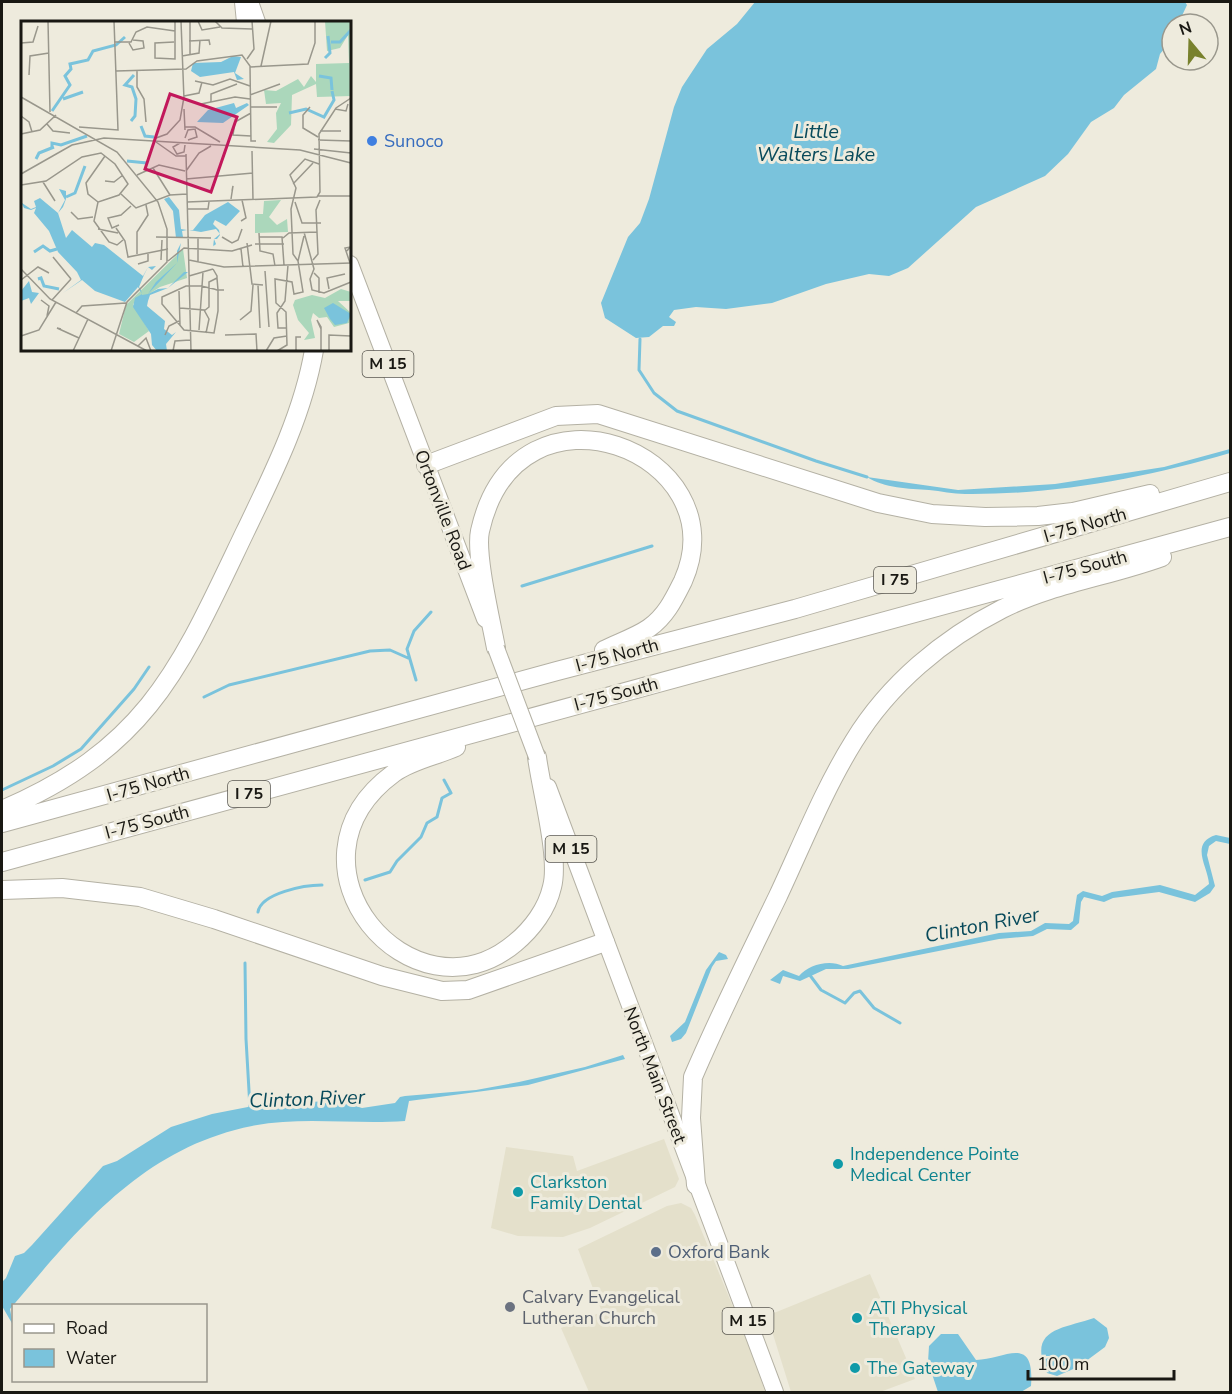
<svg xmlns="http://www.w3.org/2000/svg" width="1232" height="1394" viewBox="0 0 1232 1394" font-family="'Nunito Sans',sans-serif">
  <rect width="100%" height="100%" fill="#eeebdd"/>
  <!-- built -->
  <path fill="#e4e0cb" d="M 664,1139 L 679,1179 L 675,1187 L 590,1228 L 563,1237 L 518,1236 L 491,1228 L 506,1147 L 573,1156 L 577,1171 Z
    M 681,1203 L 691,1208 L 695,1215 L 755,1360 L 765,1392 L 589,1392 L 561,1328 L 602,1312 L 578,1249 L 667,1206 Z
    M 870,1274 L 915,1379 L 880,1392 L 791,1392 L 771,1328 L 774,1313 Z"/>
  <!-- water -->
  <path fill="#7ac3dc" d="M 755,2 L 1185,2 L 1187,5 L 1180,20 L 1181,24 L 1172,24 L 1172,39 L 1160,54 L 1156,69 L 1124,95 L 1114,108 L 1091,122 L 1068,154 L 1045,176 L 976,207 L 908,268 L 889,276 L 869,274 L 826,284 L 772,303 L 726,309 L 696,307 L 674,310 L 669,317 L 676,322 L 674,326 L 663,326 L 649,337 L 636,338 L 605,318 L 601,303 L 628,237 L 640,223 L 649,199 L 674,107 L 682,87 L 707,49 L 737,24 Z
    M 1230,449 L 1230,453 C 1146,478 1054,495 965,494 C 953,494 941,491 929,490 C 909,489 884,488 867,477 L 958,490 L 1055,484 L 1164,467 Z
    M 1216,835 L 1230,838 L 1230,844 L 1216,841 L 1209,846 L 1207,855 L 1215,886 L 1210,893 L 1195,902 L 1159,892 L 1113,898 L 1104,902 L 1084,897 L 1081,902 L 1079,923 L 1071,930 L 1047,929 L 1033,936 L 999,939 L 848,969 L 826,969 L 800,981 L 783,976 L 780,984 L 770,980 L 783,970 L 799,976 C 808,965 829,959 843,966 L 999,933 L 1031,931 L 1045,923 L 1069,924 L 1073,921 L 1077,895 L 1083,891 L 1102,896 L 1112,892 L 1160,885 L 1195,895 L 1209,884 C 1208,867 1189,843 1216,835 Z
    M 719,952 L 726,955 L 728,959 L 716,961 L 712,967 L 686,1033 L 681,1039 L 672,1042 L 670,1036 L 685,1022 L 706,970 Z
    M 623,1055 L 625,1059 L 528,1085 L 409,1101 L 405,1121 C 355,1125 302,1116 252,1126 C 142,1148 78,1229 10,1309 L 13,1325 L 2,1306 L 2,1282 L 6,1278 L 15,1256 L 24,1253 L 32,1245 L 103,1166 L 117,1161 L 171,1127 L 212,1114 L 253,1106 L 302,1102 L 340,1101 L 362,1108 L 395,1103 L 400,1097 L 405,1096 L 476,1090 L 519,1082 L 585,1067 Z
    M 1094,1318 L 1107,1328 L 1109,1338 L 1105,1347 L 1078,1367 L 1057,1376 L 1047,1373 C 1027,1328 1063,1329 1094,1318 Z
    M 941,1334 L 958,1334 L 976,1360 C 1004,1360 1035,1333 1031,1386 L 1021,1392 L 938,1392 L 928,1362 L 929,1346 Z"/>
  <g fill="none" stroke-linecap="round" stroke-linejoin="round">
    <!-- stream -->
    <path stroke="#7ac3dc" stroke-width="3" d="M 640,339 L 639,370 L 654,393 L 677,411 L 816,461 L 867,477
      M 522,586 L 652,546
      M 416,680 L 407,649 L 414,631 L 431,612
      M 204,697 L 229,685 L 370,651 L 390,650 L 408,658
      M 2,790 L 53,766 L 81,749 L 134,689 L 149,667
      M 365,880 L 390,872 L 397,861 L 421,837 L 427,823 L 437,817 L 442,798 L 451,793 L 444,780
      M 258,912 C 261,893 305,885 322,885
      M 245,963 L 246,1039 L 250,1108
      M 809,974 L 821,990 L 845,1003 L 854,993 L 860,991 L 874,1008 L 900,1023"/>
    <defs>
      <path id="primary" d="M 250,2 L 257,22
        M 350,264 L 485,619
        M 548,787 L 775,1392"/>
      <path id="motorway" d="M 244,2 L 246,22
        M 426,465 L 556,416 L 598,414 L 878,503 L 932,514 L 985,517 L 1038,516 L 1073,512 L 1150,494
        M 496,648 C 491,621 475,554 480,531 C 517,365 740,453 683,581 C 674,599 666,616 649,628 C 636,637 618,643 604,650
        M 456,747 C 436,756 412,760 394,773 C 270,864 413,1029 515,943 C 532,929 547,909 552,887 C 560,858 541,789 537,757
        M 2,810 C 149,747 180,668 245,532 C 273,474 303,414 314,350
        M 2,823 L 557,671 L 795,609 L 1230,482
        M 2,862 L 1230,527
        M 2,890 L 62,888 L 140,897 L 214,919 L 382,976 L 442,991 L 468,990 L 605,942
        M 696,1185 L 691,1118 L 693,1077 C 719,1016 749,956 778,896 C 802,845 824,789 854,741 C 889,684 943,639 1002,609 C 1052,584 1110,576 1162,557"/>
    </defs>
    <!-- primary casing -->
    <use href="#primary" stroke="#b4b1a4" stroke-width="18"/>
    <!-- motorway casing -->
    <use href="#motorway" stroke="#b4b1a4" stroke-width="20"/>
    <!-- primary -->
    <use href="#primary" stroke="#fff" stroke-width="16"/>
    <!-- motorway -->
    <use href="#motorway" stroke="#fff" stroke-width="18"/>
    <defs>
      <path id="primary-bridge" d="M 496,648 L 537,757"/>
    </defs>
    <!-- primary-bridge casing -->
    <use href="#primary-bridge" stroke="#b4b1a4" stroke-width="18" stroke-linecap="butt"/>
    <!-- primary-bridge -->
    <use href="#primary-bridge" stroke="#fff" stroke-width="16"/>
  </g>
  <!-- markers -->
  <circle fill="#3f7fe0" stroke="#eeebdd" stroke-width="2" cx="372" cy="141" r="6"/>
  <g fill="#0f9aa8" stroke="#eeebdd" stroke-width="2">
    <circle cx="838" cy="1164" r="6"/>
    <circle cx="518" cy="1192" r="6"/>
    <circle cx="857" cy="1318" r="6"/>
    <circle cx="855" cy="1368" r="6"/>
  </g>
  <circle fill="#5c6f8a" stroke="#eeebdd" stroke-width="2" cx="656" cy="1252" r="6"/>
  <circle fill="#6b7280" stroke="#eeebdd" stroke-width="2" cx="510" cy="1307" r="6"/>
  <g text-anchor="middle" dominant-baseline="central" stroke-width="6" stroke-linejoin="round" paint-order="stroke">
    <!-- shield labels -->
    <g fill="#eeebdd" stroke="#595750" stroke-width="1.5">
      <rect x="362.5" y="351" width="51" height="26" rx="4.5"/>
      <rect x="874" y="567" width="42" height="26" rx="4.5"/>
      <rect x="228" y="781" width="42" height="26" rx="4.5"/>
      <rect x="545.5" y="836" width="51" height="26" rx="4.5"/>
      <rect x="722.5" y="1308" width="51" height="26" rx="4.5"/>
    </g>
    <g font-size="16" font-weight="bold" fill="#191813">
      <text x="388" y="364">M 15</text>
      <text x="895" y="580">I 75</text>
      <text x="249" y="794">I 75</text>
      <text x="571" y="849">M 15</text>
      <text x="748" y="1321">M 15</text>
    </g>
    <!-- shop labels -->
    <g font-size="18" fill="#366cbe" stroke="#eeebdd" text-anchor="start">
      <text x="384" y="141">Sunoco</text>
    </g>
    <!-- street labels -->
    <g font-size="18" fill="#191813" stroke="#eeebdd">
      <text transform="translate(443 510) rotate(69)">Ortonville Road</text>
      <text transform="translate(1085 525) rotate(-16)">I-75 North</text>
      <text transform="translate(1085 567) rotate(-15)">I-75 South</text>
      <text transform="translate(617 655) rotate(-15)">I-75 North</text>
      <text transform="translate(616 694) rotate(-15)">I-75 South</text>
      <text transform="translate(148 784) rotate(-16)">I-75 North</text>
      <text transform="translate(147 822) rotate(-15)">I-75 South</text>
      <text transform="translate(655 1075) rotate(69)">North Main Street</text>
    </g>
    <!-- culture labels -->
    <g font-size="18" fill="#0d838f" stroke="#eeebdd" text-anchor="start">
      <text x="850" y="1154">Independence Pointe<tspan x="850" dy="21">Medical Center</tspan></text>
      <text x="530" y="1182">Clarkston<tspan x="530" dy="21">Family Dental</tspan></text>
      <text x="869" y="1308">ATI Physical<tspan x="869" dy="21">Therapy</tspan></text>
      <text x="867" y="1368">The Gateway</text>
    </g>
    <!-- service labels -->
    <g font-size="18" fill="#4e5e75" stroke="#eeebdd" text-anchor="start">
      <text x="668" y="1252">Oxford Bank</text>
    </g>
    <!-- worship labels -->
    <g font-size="18" fill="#5b616d" stroke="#eeebdd" text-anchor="start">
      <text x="522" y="1297">Calvary Evangelical<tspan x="522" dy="21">Lutheran Church</tspan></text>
    </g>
    <!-- water labels -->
    <g font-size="20" font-style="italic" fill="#084a5b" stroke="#eeebdd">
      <text x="816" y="131">Little<tspan x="816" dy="23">Walters Lake</tspan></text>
      <text transform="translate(982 925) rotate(-11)">Clinton River</text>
      <text transform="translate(307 1099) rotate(-2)">Clinton River</text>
    </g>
  </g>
  <!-- overview -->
  <g transform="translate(21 21)">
    <rect width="330" height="330" fill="#eeebdd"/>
    <path d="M 304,0 L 330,0 L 330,75 L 296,76 L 295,63 L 271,74 L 270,104 L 253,122 L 246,121 L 256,108 L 255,92 L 260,82 L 245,83 L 243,69 L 255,70 L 277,58 L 283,66 L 290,55 L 295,61 L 295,43 L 328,42 L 327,14 L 319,27 L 306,30 ZM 260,179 L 248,196 L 256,204 L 266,198 L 267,211 L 234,212 L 234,193 L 242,193 L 243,180 ZM 162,228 L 166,257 L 139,266 L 112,283 L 128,310 L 113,321 L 98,313 L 105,284 ZM 320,268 L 330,271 L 330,280 L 317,280 L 330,292 L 328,302 L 313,306 L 306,296 L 298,297 L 292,292 L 290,299 L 294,317 L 283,319 L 288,312 L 277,299 L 272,284 L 274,279 L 291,274 L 304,277 Z" fill="#abd7bb"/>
    <path d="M 212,35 L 220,36 L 214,52 L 223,58 L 216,59 L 213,51 L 179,56 L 170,50 L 172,42 L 200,41 ZM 213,82 L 215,87 L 226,82 L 228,84 L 202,102 L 176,101 L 187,89 ZM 38,168 L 45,170 L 45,178 L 42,186 L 37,192 L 45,217 L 51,209 L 71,226 L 74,222 L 83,224 L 122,255 L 127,246 L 135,245 L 131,249 L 127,246 L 123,254 L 118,266 L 120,269 L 121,274 L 127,273 L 135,261 L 156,242 L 156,230 L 160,222 L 156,242 L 127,273 L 137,268 L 147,267 L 163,251 L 167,251 L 147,267 L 129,274 L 127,280 L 126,285 L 144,300 L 143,308 L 151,314 L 155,311 L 145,323 L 146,330 L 136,330 L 131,324 L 130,313 L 112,286 L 114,277 L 121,273 L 117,266 L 104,281 L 74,270 L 61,259 L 42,272 L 60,259 L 56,251 L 37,231 L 28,210 L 13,192 L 15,187 L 10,189 L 3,187 L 1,183 L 0,185 L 1,182 L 10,188 L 15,186 L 13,180 L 19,177 L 37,192 L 44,179 ZM 148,176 L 158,189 L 160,208 L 166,209 L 161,210 L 162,216 L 155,217 L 152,190 L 143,178 ZM 207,181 L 219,190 L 205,205 L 194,199 L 192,203 L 198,209 L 199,214 L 196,218 L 193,218 L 195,223 L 194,224 L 192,225 L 192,226 L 193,218 L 199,213 L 195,208 L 180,211 L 168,209 L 172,209 L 184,194 ZM 8,260 L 11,271 L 18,272 L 10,283 L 8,277 L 0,280 L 0,270 ZM 312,282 L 330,293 L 326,302 L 314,304 L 309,298 L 303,287 Z" fill="#7ac3dc"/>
    <path fill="none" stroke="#7ac3dc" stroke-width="3" d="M 310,21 L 319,21 L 330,9M 304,37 L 309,32 L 307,15M 298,55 L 310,57 L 311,69M 42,78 L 62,71M 31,90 L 49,64 L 44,55 L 50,48 L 49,43 L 67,39 L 72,30 L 95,24 L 104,16M 268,92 L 285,88 L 303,96 L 313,79 L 311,70M 110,100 L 114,95 L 115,78 L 111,66 L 104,64 L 113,54M 120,105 L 124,115 L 133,116M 31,126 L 31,122 L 40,124 L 66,115M 15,138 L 18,132 L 33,126M 106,140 L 126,142M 45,176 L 54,172 L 64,145M 13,231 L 22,225 L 29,230 L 36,228M 17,258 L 20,257 L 23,265 L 38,268"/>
    <path fill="none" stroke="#99978c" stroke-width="1.5" d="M 27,0 L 29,91M 160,0 L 163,79M 169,0 L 169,34M 177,0 L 181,9 L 199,6M 194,0 L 201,7 L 231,8M 168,20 L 188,19 L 189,24M 94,21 L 110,21 L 115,11 L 126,6 L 154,10M 153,21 L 134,22 L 134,37 L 154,38 L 154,0M 0,22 L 12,21 L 17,5M 108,22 L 112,29 L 123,27 L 122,20 L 112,19M 161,35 L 178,32 L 179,19M 226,38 L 233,28 L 231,0M 240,45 L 250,0M 229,46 L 287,43 L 294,22 L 294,0M 116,49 L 116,66 L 123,78 L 125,101M 95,50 L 165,48 L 176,40 L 221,34 L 229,45 L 230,120 L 235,120M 8,54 L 9,35 L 28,32M 174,60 L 192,64 L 209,58 L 229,65M 229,74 L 259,63M 163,75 L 178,72 L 181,61M 0,76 L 96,131 L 137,181 L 146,208 L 146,241 L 106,281 L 90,330M 190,82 L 190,73 L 216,63M 180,83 L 214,76 L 229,78M 230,86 L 256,86M 289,86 L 282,94 L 282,107 L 297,116M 163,88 L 164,109M 314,88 L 325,90 L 327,83M 230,92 L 214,101 L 212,114 L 230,115M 0,95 L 8,101 L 11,111M 26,103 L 32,110 L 49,112M 58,106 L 97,109 L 93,0M 164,106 L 174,106 L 199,121M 299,110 L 320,110M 0,113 L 19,109 L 35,94M 135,117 L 146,113 L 159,99 L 163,76M 164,117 L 167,109 L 174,108 L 176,116 L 167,119M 297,119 L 330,120M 135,121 L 155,135 L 165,135M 159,122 L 152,126 L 156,133 L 163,131 L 164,124M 293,128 L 330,132M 231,130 L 232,179M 165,133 L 170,330M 132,147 L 149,174M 165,150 L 178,132 L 190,125M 0,153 L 51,124 L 83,117 L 279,129 L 330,142M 116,154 L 138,144 L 164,150M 165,158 L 232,152M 84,160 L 93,161 L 102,154M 22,161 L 34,180M 272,163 L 292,142M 0,164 L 25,160 L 61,136 L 80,132 L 94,143 L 107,163 L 98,174 L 77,181 L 73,200 L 88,221 L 96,224 L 102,219M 100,173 L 115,187 L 149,174 L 166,173M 297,175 L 330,175M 210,178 L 212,165 L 211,170M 77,181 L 67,173 L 65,162 L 84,135M 166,181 L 296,176 L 299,171 L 298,113 L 315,87 L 330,77M 274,181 L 281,202 L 300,202M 166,188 L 187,188 L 188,181M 50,191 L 57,198 L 72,196M 220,200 L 225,197 L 221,179M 98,204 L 91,207 L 87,197 L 100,194 L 110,185M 95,207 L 104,220 L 107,236 L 147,228M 77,208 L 97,212M 283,211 L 293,248 L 289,258 L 291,269 L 303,272 L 330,261M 238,212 L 239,230 L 252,233 L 254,245M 135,216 L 190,217M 201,216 L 211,222 L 217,219 L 221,208M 238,216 L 261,216 L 263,244M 177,217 L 177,241M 262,217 L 268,212 L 296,211M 226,222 L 231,263 L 242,264M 234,223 L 263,223M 220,228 L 222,246M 326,230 L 329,226 L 324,227 L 329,242M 116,233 L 116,211 L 127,194 L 125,184M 32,236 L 50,258M 140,239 L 141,219M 168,239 L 203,246 L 330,242M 292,239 L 297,233 L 295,189 L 299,179M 147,240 L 163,227 L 211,230 L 231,224M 277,240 L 283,215M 117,243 L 127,240 L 127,232M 0,248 L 29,278 L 126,330M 192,248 L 196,255 L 196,257 L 197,269 L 197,290 L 193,312 L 163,309 L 141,283 L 141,276 L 165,265 L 180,265 L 193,268 L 196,269 L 203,269M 244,250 L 248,306M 293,252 L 298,257 L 298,272M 168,255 L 192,248M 0,259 L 17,246 L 28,252M 237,264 L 239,307M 308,268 L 306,257 L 324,253M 158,270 L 159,304M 20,279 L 28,285 L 26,295M 31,279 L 50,258M 159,287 L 183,289 L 188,298 L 185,312M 183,290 L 188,286 L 188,261 L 196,257M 55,292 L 61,285 L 105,282M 219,299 L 230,290 L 232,264M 265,307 L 257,307 L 256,292 L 264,280 L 267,244M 40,308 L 36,307 L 58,317M 178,309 L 182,251M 144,314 L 148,305 L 158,300M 204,314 L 235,313 L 236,330M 0,315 L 18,309 L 35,281M 275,316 L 280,316 L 275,316 L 275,330M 117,325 L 125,317 L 130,330M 52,330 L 67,298M 152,330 L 154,320 L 169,319M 245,330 L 253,317 L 266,315M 256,330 L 266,324 L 265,291 L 255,282 L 254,258 L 271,261 L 273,273 L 282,271 L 277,240 L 272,233 L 270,188 L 275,167 L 269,154 L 284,138 L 298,143M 300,330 L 300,306 L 296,299 L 300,308M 308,330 L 308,314 L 330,315"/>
    <path fill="#c2185b" fill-opacity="0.15" stroke="#c2185b" stroke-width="3" d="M 149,73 L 216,96 L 190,171 L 124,148 Z"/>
    <rect width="330" height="330" fill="none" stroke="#191813" stroke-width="3"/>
  </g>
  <!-- border -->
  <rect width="1232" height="1394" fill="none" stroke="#191813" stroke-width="6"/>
  <!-- legend -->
  <rect x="12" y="1304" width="195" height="78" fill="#eeebdd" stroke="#99978c" stroke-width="1.5"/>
  <rect x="24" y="1324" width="30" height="9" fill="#ffffff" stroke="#99978c" stroke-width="1.5"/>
  <text x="66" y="1334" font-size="18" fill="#191813">Road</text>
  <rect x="24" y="1349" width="30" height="18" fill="#7ac3dc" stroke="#99978c" stroke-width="1.5"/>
  <text x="66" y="1364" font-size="18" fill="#191813">Water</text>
  <!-- north arrow -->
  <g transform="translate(1190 42) rotate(341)"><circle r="28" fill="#eeebdd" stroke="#99978c" stroke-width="1.5"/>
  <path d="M0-4.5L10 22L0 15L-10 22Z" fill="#78812d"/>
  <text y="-9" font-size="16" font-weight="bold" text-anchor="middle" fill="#191813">N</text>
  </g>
  <!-- scale -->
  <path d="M1028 1370v9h146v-9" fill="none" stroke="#191813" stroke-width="3"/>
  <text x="1037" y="1370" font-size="18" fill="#191813" stroke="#eeebdd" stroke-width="4.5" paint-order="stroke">100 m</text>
</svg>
